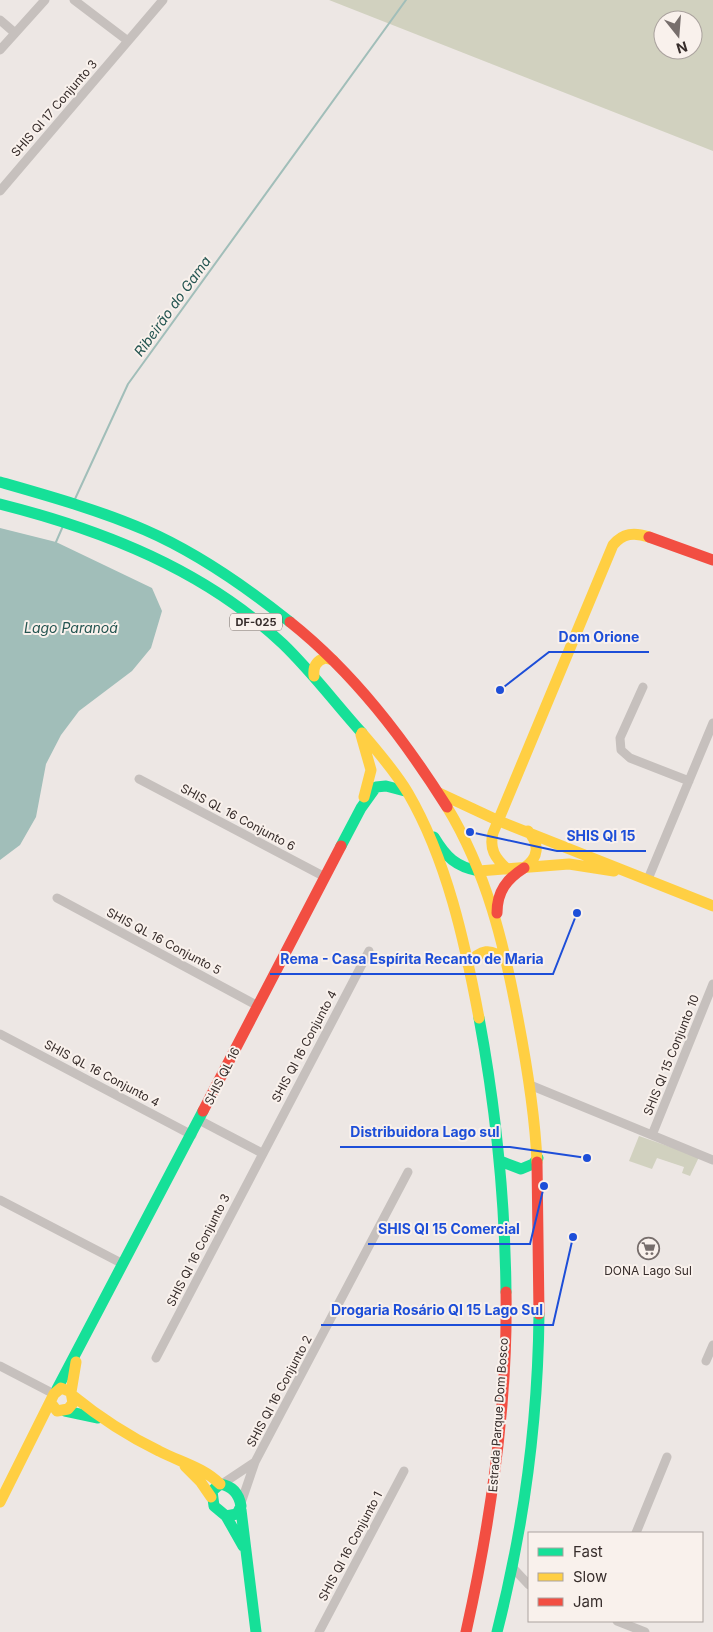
<svg xmlns="http://www.w3.org/2000/svg" width="713" height="1632" viewBox="0 0 713 1632" font-family="Inter,sans-serif">
  <rect width="100%" height="100%" fill="#ede7e4"/>
  <!-- green -->
  <path fill="#d1d1bf" fill-rule="evenodd" d="M 329,0 L 713,0 L 713,151 ZM 663,20 L 693,20 L 693,50 L 663,50 Z
    M 639,1136 L 699,1157 L 690,1176 L 682,1173 L 684,1167 L 657,1158 L 652,1169 L 629,1161 Z"/>
  <!-- water -->
  <path fill="#a1beb9" d="M 0,528 L 56,542 L 152,588 L 162,611 L 151,648 L 132,671 L 79,711 L 61,735 L 46,764 L 36,817 L 20,845 L 0,860 Z"/>
  <g fill="none" stroke-linecap="round" stroke-linejoin="round">
    <!-- stream -->
    <path stroke="#a1beb9" stroke-width="2" d="M 75,499 L 128,384 L 406,0
      M 56,542 L 63,526"/>
    <!-- street -->
    <path stroke="#c6c0bd" stroke-width="9" d="M 74,0 L 128,41
      M 0,20 L 15,33
      M 0,50 L 45,0
      M 0,191 L 163,0
      M 643,687 L 620,738 L 621,750 L 630,758 L 689,781
      M 139,779 L 325,877
      M 648,879 L 713,723
      M 57,898 L 258,1006
      M 0,1034 L 192,1135
      M 530,1085 L 713,1160
      M 199,1120 L 262,1153
      M 652,1135 L 713,984
      M 0,1200 L 123,1264
      M 156,1358 L 369,951
      M 706,1361 L 713,1345
      M 0,1366 L 54,1394
      M 222,1484 L 255,1462
      M 241,1503 L 255,1462 L 408,1172
      M 636,1533 L 667,1457
      M 513,1568 L 529,1585
      M 617,1621 L 645,1632
      M 319,1632 L 404,1471"/>
    <!-- fast -->
    <path stroke="#16e098" stroke-width="11" d="M 0,482 C 49,496 99,510 145,530 C 198,553 245,586 290,622
      M 0,504 C 103,530 205,570 283,644 C 312,672 335,703 362,733
      M 434,837 C 446,857 456,867 479,871
      M 341,846 L 361,808 L 376,787 L 386,786 L 405,791
      M 479,1018 C 496,1109 505,1199 506,1292
      M 500,1161 L 521,1169 L 533,1164 L 538,1158
      M 57,1389 L 203,1111
      M 65,1411 L 98,1418
      M 220,1484 C 233,1486 239,1494 241,1506 L 237,1514 L 226,1516 L 214,1506 L 212,1491 Z
      M 241,1510 L 256,1632
      M 226,1516 L 243,1546
      M 497,1632 C 524,1527 538,1422 539,1314"/>
    <!-- slow -->
    <path stroke="#ffcf43" stroke-width="11" d="M 314,676 C 313,667 316,661 325,658 L 333,660
      M 362,733 C 378,752 395,771 408,793 C 447,860 465,943 479,1018
      M 361,735 L 371,770 L 364,797
      M 439,793 L 499,821 L 713,906
      M 447,807 C 487,873 504,944 518,1019 C 527,1066 535,1114 537,1162
      M 524,868 C 539,858 540,844 528,831
      M 507,869 C 495,858 489,849 493,833 L 613,545 C 623,533 634,532 649,537
      M 479,871 L 569,864 L 614,871
      M 468,965 C 480,949 491,947 506,961
      M 71,1392 L 76,1362
      M 72,1395 C 99,1417 128,1436 159,1451 C 180,1462 203,1467 220,1484
      M 185,1466 L 200,1481 L 211,1497
      M 0,1502 L 54,1394 L 61,1388 L 71,1392 L 73,1403 L 68,1409 L 57,1411 L 51,1403"/>
    <!-- jam -->
    <path stroke="#f24e42" stroke-width="11" d="M 649,537 L 713,560
      M 290,622 C 354,673 404,739 447,807
      M 497,913 C 497,891 507,879 524,868
      M 203,1111 L 341,846
      M 537,1162 L 539,1314
      M 466,1632 C 491,1520 508,1407 506,1292"/>
  </g>
  <!-- icons -->
  <defs>
    <symbol id="supermarket-ring" viewBox="-11 -11 22 22"><circle r="9.5" fill="#f9f1ec" stroke="#776e6c" stroke-width="1.5"/><path d="M-6-5.5h2.5l.6 2H6L4.5 2H-2.5L-4.4-4H-6ZM-1.5 3.2a1.3 1.3 0 1 0 .1 0ZM3 3.2a1.3 1.3 0 1 0 .1 0Z" fill="#776e6c"/></symbol>
  </defs>
  <g fill-rule="evenodd">
    <use href="#supermarket-ring" x="636" y="1236" width="25" height="25"/>
  </g>
  <g text-anchor="middle" dominant-baseline="central" stroke-width="4" stroke-linejoin="round" paint-order="stroke">
    <!-- shield labels -->
    <rect fill="#f9f1ec" stroke="#716865" stroke-width="1" x="230" y="613.5" width="52" height="17" rx="4"/>
    <g font-size="11" font-weight="bold" fill="#372d2b">
      <text x="256" y="622">DF-025</text>
    </g>
    <!-- street labels -->
    <g font-size="12" fill="#372d2b" stroke="#f9f1ec">
      <text transform="translate(54 108) rotate(-49)">SHIS QI 17 Conjunto 3</text>
      <text transform="translate(238 817) rotate(28)">SHIS QL 16 Conjunto 6</text>
      <text transform="translate(164 941) rotate(28)">SHIS QL 16 Conjunto 5</text>
      <text transform="translate(304 1046) rotate(-62)">SHIS QI 16 Conjunto 4</text>
      <text transform="translate(671 1055) rotate(-68)">SHIS QI 15 Conjunto 10</text>
      <text transform="translate(102 1073) rotate(28)">SHIS QL 16 Conjunto 4</text>
      <text transform="translate(222 1076) rotate(-63)">SHIS QL 16</text>
      <text transform="translate(198 1250) rotate(-63)">SHIS QI 16 Conjunto 3</text>
      <text transform="translate(279 1391) rotate(-62)">SHIS QI 16 Conjunto 2</text>
      <text transform="translate(498 1415) rotate(-86)">Estrada Parque Dom Bosco</text>
      <text transform="translate(350 1546) rotate(-62)">SHIS QI 16 Conjunto 1</text>
    </g>
    <!-- poi labels -->
    <g font-size="12" fill="#372d2b" stroke="#f9f1ec">
      <text x="648" y="1270">DONA Lago Sul</text>
    </g>
    <!-- water labels -->
    <g font-size="14" font-style="italic" fill="#245551" stroke="#f9f1ec">
      <text transform="translate(172 306) rotate(-54)">Ribeirão do Gama</text>
      <text x="71" y="627">Lago Paranoá</text>
    </g>
  </g>
  <!-- callouts -->
  <path fill="none" stroke="#1d4ed8" stroke-width="2" d="M500 690L549 652H649M470 832L557 851H646M577 913L553 974H270M587 1158L510 1147H340M544 1186L530 1244H368M573 1237L553 1325H321"/>
  <g fill="#1d4ed8" stroke="#f9f1ec" stroke-width="2">
    <circle cx="500" cy="690" r="5"/>
    <circle cx="470" cy="832" r="5"/>
    <circle cx="577" cy="913" r="5"/>
    <circle cx="587" cy="1158" r="5"/>
    <circle cx="544" cy="1186" r="5"/>
    <circle cx="573" cy="1237" r="5"/>
  </g>
  <g font-size="14" text-anchor="middle" font-weight="bold" fill="#1d4ed8" stroke="#f9f1ec" stroke-width="4" stroke-linejoin="round" paint-order="stroke">
    <text x="599" y="642">Dom Orione</text>
    <text x="601" y="841">SHIS QI 15</text>
    <text x="412" y="964">Rema - Casa Espírita Recanto de Maria</text>
    <text x="425" y="1137">Distribuidora Lago sul</text>
    <text x="449" y="1234">SHIS QI 15 Comercial</text>
    <text x="437" y="1315">Drogaria Rosário QI 15 Lago Sul</text>
  </g>
  <!-- legend -->
  <rect x="528" y="1532" width="175" height="90" fill="#f9f1ec" stroke="#aba39f"/>
  <rect x="538" y="1548" width="25" height="8" fill="#16e098" stroke="#aba39f"/>
  <text x="573" y="1557" font-size="15" fill="#372d2b">Fast</text>
  <rect x="538" y="1573" width="25" height="8" fill="#ffcf43" stroke="#aba39f"/>
  <text x="573" y="1582" font-size="15" fill="#372d2b">Slow</text>
  <rect x="538" y="1598" width="25" height="8" fill="#f24e42" stroke="#aba39f"/>
  <text x="573" y="1607" font-size="15" fill="#372d2b">Jam</text>
  <!-- north arrow -->
  <g transform="translate(678 35) rotate(163)"><circle r="24" fill="#f9f1ec" stroke="#aba39f"/>
  <path d="M0-4L9 19L0 12L-9 19Z" fill="#776e6c"/>
  <text y="-8" font-size="14" font-weight="bold" text-anchor="middle" fill="#372d2b">N</text>
  </g>
</svg>
